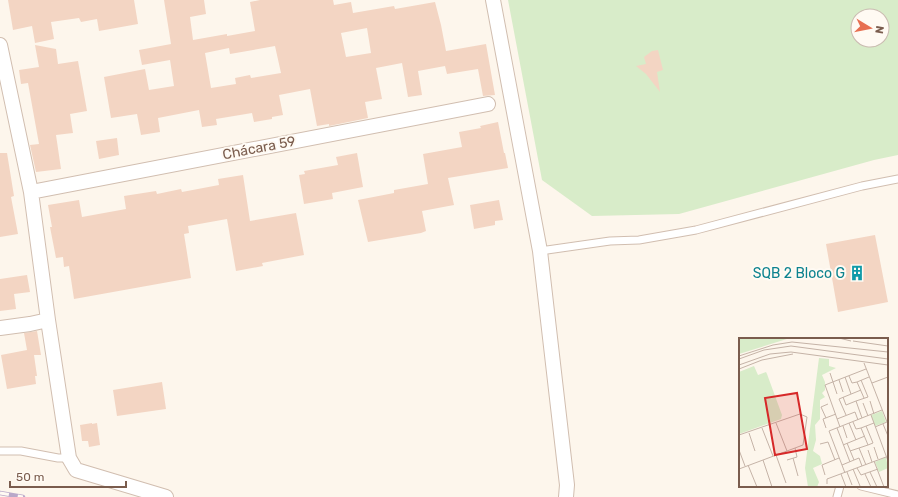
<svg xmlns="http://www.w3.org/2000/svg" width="898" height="497" viewBox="0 0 898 497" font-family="Rubik,sans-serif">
  <rect width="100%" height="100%" fill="#fdf6ec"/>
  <!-- green -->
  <path fill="#d8ecc9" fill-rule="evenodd" d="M 508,0 L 898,0 L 898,155 L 874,160 L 679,214 L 592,216 L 542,180 ZM 858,16 L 882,16 L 882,40 L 858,40 Z"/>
  <!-- building -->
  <path fill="#f3d5c3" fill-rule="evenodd" d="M 8,0 L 134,0 L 138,24 L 99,31 L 97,19 L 81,22 L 79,18 L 51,22 L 54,39 L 35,43 L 32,26 L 13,30 Z
    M 164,0 L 204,0 L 206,14 L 190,17 L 193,40 L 227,34 L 227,36 L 255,31 L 250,2 L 260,0 L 333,0 L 334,5 L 351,2 L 353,13 L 394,6 L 395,9 L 435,2 L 441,25 L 446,51 L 486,44 L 495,95 L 483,96 L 478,69 L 447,74 L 445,66 L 418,71 L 422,95 L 408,97 L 402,63 L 376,68 L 382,99 L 365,102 L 368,118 L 329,126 L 329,124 L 317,126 L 310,89 L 279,95 L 283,115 L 272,117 L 272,119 L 254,122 L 252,113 L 216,119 L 217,125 L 202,127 L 199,110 L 158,118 L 160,132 L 141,135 L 137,114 L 111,118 L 104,77 L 145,69 L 149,90 L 174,86 L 170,60 L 142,65 L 139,50 L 171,44 ZM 367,28 L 371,53 L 346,57 L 341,33 ZM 275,46 L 281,73 L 251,78 L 250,75 L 235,78 L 236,84 L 211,88 L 205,53 L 229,48 L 230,54 Z
    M 35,45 L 56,49 L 58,64 L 78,61 L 87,111 L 70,114 L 73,133 L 56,135 L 61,169 L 36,172 L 30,145 L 39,144 L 28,83 L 21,84 L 19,70 L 39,67 Z
    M 658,50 L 663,70 L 657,72 L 660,92 L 646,74 L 636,66 L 646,64 L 644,57 L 652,51 Z
    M 498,122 L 504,153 L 505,153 L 508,168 L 448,178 L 454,205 L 422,211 L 426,231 L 421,233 L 368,242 L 358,200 L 394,193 L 394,190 L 428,184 L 423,154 L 462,147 L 459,132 L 481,128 L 480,126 Z
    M 117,138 L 119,155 L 99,159 L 96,141 Z
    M 0,153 L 7,153 L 14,196 L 11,197 L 18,234 L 0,237 Z
    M 357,153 L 363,187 L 332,193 L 333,199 L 304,204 L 299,175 L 305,174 L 304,171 L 338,165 L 336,157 Z
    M 243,175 L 250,221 L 296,213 L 304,255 L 262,263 L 263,266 L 236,271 L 227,219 L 188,226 L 189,233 L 184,234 L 191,278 L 74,299 L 69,266 L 64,267 L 63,257 L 56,258 L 50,227 L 52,227 L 48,205 L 79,200 L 82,217 L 126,209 L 124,196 L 156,191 L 157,194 L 181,189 L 182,192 L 219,185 L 218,179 Z
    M 499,200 L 503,220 L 495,221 L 495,225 L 474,229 L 470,205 Z
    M 875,235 L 888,302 L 838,312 L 826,244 Z
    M 27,275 L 30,292 L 14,294 L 16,309 L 0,311 L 0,279 Z
    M 37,331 L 41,355 L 34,355 L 37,376 L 35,376 L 36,384 L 7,389 L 1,355 L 27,350 L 24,333 Z
    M 162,382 L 166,409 L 117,416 L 113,390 Z
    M 92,423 L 92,424 L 97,423 L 100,445 L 89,447 L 88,441 L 82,441 L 80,425 Z"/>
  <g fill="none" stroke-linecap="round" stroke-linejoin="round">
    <defs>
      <path id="service" d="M 540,251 L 610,241 L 639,240 L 696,230 L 862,186 L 898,179
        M 0,451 L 21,451 L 58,458 L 69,458
        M 861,486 L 898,495
        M 837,497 L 840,486"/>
      <path id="minor" d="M 493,0 L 540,251 L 567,485 L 566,497
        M 0,45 L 31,192 L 48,320 L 69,458 L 76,470 L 166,497
        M 31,192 L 488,104
        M 0,328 L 30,324 L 48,320"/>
    </defs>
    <!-- service casing -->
    <use href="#service" stroke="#d1beb0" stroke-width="9"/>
    <!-- minor casing -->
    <use href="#minor" stroke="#d1beb0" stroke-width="16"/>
    <!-- service -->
    <use href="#service" stroke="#fff" stroke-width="7"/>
    <!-- minor -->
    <use href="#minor" stroke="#fff" stroke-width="14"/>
    <defs>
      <path id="rail" d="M 0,493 L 23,497"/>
    </defs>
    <!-- rail casing -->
    <use href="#rail" stroke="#b9a8c9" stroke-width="4.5"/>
    <!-- rail -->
    <use href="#rail" stroke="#fffaf3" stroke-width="3" stroke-dasharray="9" stroke-linecap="butt"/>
  </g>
  <!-- icons -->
  <defs>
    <symbol id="building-bare" viewBox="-9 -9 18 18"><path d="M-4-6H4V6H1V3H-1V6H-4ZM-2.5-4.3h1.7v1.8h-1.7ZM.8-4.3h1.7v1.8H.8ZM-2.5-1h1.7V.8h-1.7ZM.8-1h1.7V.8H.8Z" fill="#0f9aa8" stroke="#fffaf3" stroke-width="2.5" paint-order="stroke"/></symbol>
  </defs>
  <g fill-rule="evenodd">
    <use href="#building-bare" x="846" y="262" width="22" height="22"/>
  </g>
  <g text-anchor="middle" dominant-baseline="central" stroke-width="4" stroke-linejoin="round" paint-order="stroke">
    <!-- street labels -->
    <g font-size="14" fill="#7a5c4d" stroke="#fffaf3">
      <text transform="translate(259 148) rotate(-11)">Chácara 59</text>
    </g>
    <!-- culture labels -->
    <g font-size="14" fill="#0d838f" stroke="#fffaf3" text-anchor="end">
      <text x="845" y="273">SQB 2 Bloco G</text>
    </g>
  </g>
  <!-- overview -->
  <g transform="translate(739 338)">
    <rect width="149" height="149" fill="#fdf6ec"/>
    <path d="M 0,0 L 51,0 L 0,16 ZM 80,20 L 90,21 L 90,28 L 97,30 L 83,37 L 86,44 L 86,52 L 83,55 L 86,59 L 81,62 L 81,81 L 76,87 L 77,102 L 74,113 L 81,118 L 83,126 L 74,130 L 80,144 L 78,149 L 69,149 L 66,130 ZM 15,28 L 19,37 L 27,34 L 28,36 L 43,77 L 42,81 L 0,96 L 0,34 ZM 143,73 L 147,84 L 136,88 L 132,77 ZM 147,119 L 149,130 L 140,134 L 136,124 Z" fill="#d8ecc9"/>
    <path fill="none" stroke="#c5b3a7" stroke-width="1" d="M 100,0 L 112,3M 114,3 L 149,8M 0,18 L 34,7 L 53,4 L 149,14M 0,21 L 25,12 L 52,8 L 149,21M 125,25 L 148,84M 0,27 L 31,16 L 52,14 L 149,27M 0,31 L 23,22 L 54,16M 91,35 L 98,56M 110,38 L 113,45 L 118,44M 106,39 L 112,56M 100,42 L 104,54M 122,42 L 129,59 L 117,63 L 123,80M 133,45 L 149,39M 104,59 L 107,67 L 117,63M 125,60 L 118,44 L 130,39M 131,63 L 135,76M 124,65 L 129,78M 107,77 L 100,61 L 122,52M 132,77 L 149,123M 87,80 L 82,69 L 89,66M 98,81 L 116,74 L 119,82M 114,84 L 117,91 L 122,90M 37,85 L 48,113M 110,85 L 117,102M 144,86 L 149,98M 104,88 L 108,100M 127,88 L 134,105 L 129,107M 101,89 L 86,47 L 127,31M 136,89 L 148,84M 23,90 L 34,118M 87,90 L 84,81 L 97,76M 98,90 L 111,124M 10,95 L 16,113M 0,97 L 61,76 L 68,79 L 64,107 L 0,131M 81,106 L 89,104 L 96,122M 104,107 L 126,98M 135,109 L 139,121M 120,110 L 127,127M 0,112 L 6,128M 129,112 L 133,124M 111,113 L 129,107 L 122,90 L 135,85M 37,117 L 47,145M 54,120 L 59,138M 24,122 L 33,149M 48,122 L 58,119 L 56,110M 115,122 L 120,120 L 123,128M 135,123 L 145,149M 9,127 L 18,149M 103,127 L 115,122 L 108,105M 118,130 L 122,137 L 139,131M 114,131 L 121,148M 108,134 L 113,147M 131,134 L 138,149M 106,135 L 90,93 L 143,72M 102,136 L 107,149M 126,136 L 132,149M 86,137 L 83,127 L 100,120M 88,146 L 88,141 L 147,119"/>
    <path fill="#d62828" fill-opacity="0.15" stroke="#d62828" stroke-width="2" d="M 58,55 L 68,111 L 36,117 L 26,60 Z"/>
    <rect width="149" height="149" fill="none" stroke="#7a5c4d" stroke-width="2"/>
  </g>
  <!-- north arrow -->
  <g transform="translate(870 28) rotate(100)"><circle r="19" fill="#fffaf3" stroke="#cabbb1"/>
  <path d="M0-3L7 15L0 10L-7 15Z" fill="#e76f51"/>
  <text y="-6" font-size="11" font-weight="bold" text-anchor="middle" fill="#7a5c4d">N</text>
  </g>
  <!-- scale -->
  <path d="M10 481v6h116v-6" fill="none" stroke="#7a5c4d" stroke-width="2"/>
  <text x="16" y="481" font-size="12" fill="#7a5c4d" stroke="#fffaf3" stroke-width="3" paint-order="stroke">50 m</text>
</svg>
